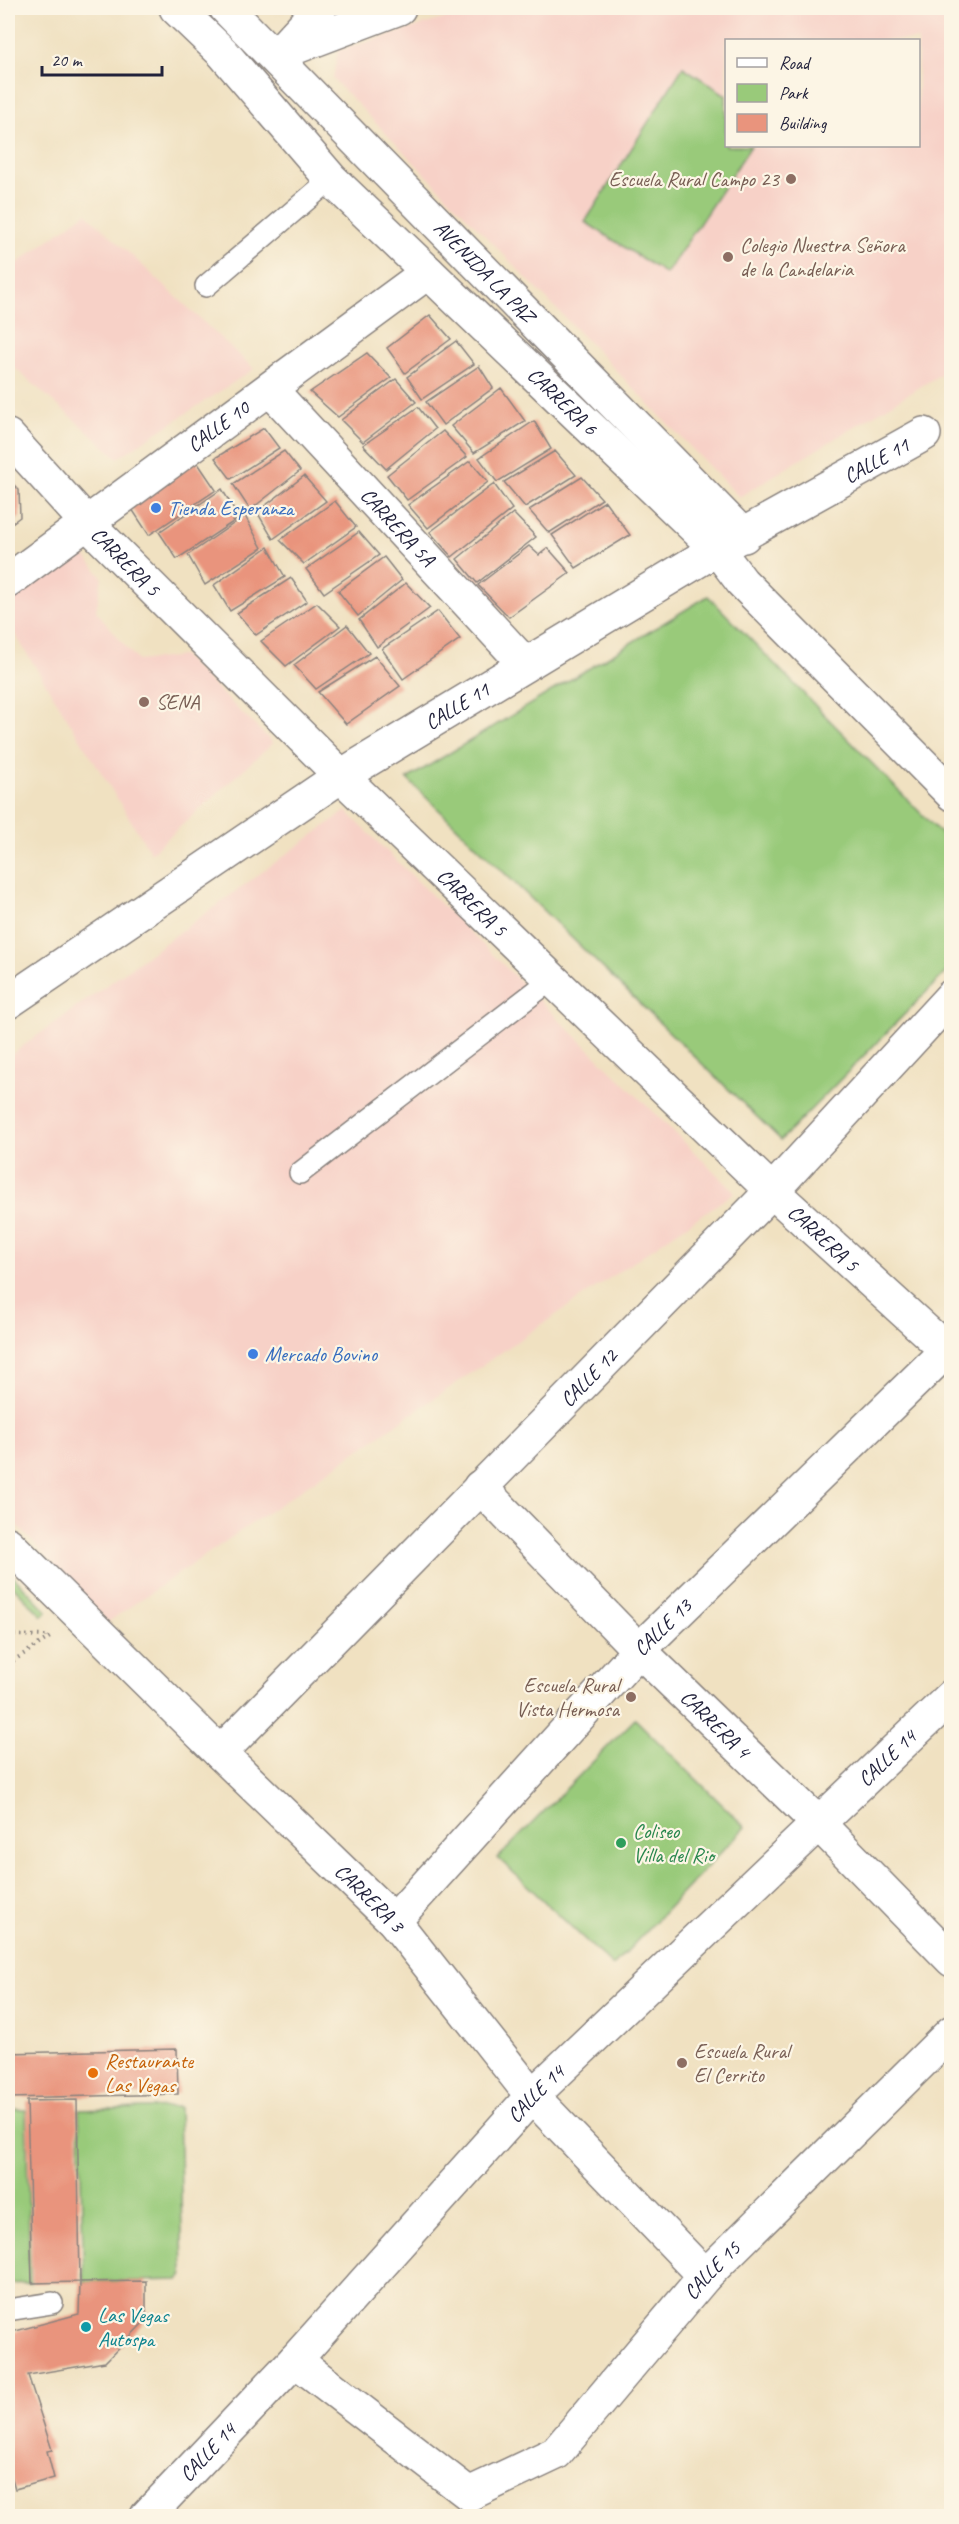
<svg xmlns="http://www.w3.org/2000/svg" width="959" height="2524" viewBox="0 0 959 2524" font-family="Caveat,sans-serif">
  <rect width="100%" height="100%" fill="#fcf5e5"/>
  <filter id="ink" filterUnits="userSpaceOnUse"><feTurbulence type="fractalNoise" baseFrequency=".0167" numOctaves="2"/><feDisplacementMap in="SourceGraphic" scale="12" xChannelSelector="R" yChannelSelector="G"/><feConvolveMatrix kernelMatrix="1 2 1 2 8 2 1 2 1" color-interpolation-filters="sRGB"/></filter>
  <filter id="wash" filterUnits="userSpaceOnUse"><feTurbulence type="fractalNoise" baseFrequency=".008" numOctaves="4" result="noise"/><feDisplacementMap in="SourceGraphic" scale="24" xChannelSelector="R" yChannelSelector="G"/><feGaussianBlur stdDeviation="1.35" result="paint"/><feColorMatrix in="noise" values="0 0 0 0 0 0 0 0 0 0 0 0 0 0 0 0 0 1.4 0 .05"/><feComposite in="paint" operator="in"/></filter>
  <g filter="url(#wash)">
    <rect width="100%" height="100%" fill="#f0e1c1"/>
    <!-- built -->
    <path fill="#f7d1c7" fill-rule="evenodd" d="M 478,8 L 951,8 L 951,368 L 739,497 L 333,79 L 338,51 ZM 726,40 L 918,40 L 918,146 L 726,146 Z
      M 86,213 L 254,369 L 118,458 L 8,362 L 8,270 Z
      M 78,547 L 102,577 L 96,611 L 138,661 L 183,656 L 273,743 L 151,853 L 8,623 L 8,584 Z
      M 346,811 L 735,1192 L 108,1622 L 8,1516 L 8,1057 Z"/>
    <!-- green -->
    <path fill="#99ca7a" stroke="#5e765a" stroke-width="1.5" d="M 683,67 L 726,95 L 726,146 L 751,146 L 666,274 L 585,222 Z
      M 708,596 L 951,844 L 951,967 L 781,1140 L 407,779 Z
      M 8,1571 L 47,1611 L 42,1616 L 8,1581 Z
      M 635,1719 L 745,1827 L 613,1966 L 498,1858 Z
      M 179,2107 L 183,2275 L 179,2280 L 84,2282 L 79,2110 Z
      M 8,2110 L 26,2110 L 30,2283 L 8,2284 Z"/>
    <g id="blocks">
      <!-- building -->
      <path fill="#e9947d" d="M 430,315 L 451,339 L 405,373 L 387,348 Z
        M 456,341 L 474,364 L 422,399 L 407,377 Z
        M 367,353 L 391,378 L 338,417 L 310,392 Z
        M 479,366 L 493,388 L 443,425 L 426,402 Z
        M 396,379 L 416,402 L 363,442 L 341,420 Z
        M 501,388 L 525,421 L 474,453 L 451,426 Z
        M 418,407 L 435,429 L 386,469 L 363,445 Z
        M 534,421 L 551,449 L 497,482 L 479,458 Z
        M 264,428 L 279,448 L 231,479 L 215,458 Z
        M 443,431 L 467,457 L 407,500 L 387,475 Z
        M 284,451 L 300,471 L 250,510 L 233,484 Z
        M 555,451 L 576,475 L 525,507 L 504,482 Z
        M 195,459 L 216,490 L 149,535 L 128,503 Z
        M 470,461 L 488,482 L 428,528 L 408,505 Z
        M 304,476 L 326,501 L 273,539 L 257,512 Z
        M 582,477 L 602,499 L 549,533 L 529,510 Z
        M 8,479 L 19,490 L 20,517 L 8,526 Z
        M 494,484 L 512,509 L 452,557 L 430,532 Z
        M 222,489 L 239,518 L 177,559 L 159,532 Z
        M 335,501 L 356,527 L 304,564 L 280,540 Z
        M 605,501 L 630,535 L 576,568 L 552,535 Z
        M 513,513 L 536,537 L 477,583 L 457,559 Z
        M 245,516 L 262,548 L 205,585 L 188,555 Z
        M 359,532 L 379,555 L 324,593 L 306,569 Z
        M 529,546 L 539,555 L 548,548 L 570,573 L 509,617 L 478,585 Z
        M 268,547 L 285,577 L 230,611 L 214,585 Z
        M 384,557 L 402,580 L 358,616 L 338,591 Z
        M 291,578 L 307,601 L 256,635 L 237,613 Z
        M 406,583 L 430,608 L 377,647 L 359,620 Z
        M 317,603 L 340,626 L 286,666 L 261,641 Z
        M 438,611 L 460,639 L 403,679 L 382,649 Z
        M 347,625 L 369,653 L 316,689 L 294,665 Z
        M 375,656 L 400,686 L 346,724 L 318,692 Z
        M 177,2049 L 178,2094 L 8,2098 L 8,2053 Z
        M 77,2100 L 80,2282 L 32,2283 L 27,2101 Z
        M 146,2281 L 146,2320 L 105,2362 L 28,2375 L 52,2450 L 47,2451 L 54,2478 L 15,2489 L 10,2471 L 8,2472 L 8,2333 L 79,2314 L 80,2282 Z"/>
    </g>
  </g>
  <g filter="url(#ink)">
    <use href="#blocks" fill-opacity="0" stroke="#89827e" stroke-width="1.5"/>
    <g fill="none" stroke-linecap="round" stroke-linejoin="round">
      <defs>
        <path id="lane" d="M 206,286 L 331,179
          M 300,1173 L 552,979
          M 8,2310 L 52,2303"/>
        <g id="street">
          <path id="s1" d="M 176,8 L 223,53 L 331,179 L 717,549 L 742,582 L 952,794"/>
          <path id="s2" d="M 226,8 L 744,536"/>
          <path d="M 281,50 L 320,8"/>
          <path d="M 275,55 L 399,8"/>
          <path id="s3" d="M 270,389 L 525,664"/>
          <path id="s4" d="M 8,436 L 88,524 L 341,776 L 772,1191 L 952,1355"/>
          <path id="s5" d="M 8,581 L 428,272"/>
          <path id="s6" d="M 8,1002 L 341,776 L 717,549 L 924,434"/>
          <path id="s7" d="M 480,1487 L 639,1650 L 818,1823 L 952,1960"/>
          <path id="s8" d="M 8,1544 L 220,1753 L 394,1921 L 532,2096 L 705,2276"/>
          <path id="s9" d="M 220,1753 L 772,1191 L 952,996"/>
          <path id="s10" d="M 394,1921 L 639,1650 L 947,1350"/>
          <path id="s11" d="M 295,2360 L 469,2494 L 556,2453 L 705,2276 L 952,2032"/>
          <path id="s12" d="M 147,2516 L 295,2360 L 532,2096 L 952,1696"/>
        </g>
      </defs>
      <!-- lane casing -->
      <use href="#lane" stroke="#89827e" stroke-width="24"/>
      <!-- street casing -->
      <use href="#street" stroke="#89827e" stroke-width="36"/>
      <!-- path -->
      <path stroke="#89827e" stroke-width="4" stroke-dasharray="1.5 4.5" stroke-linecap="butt" d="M 8,1635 L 46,1636
        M 8,1664 L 50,1637"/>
      <!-- lane -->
      <use href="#lane" stroke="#fff" stroke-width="21"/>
      <!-- street -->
      <use href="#street" stroke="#fff" stroke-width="33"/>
    </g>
  </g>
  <!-- markers -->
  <g fill="#8d6e63" stroke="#fcf5e5" stroke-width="2">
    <circle cx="791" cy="179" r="6"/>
    <circle cx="728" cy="257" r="6"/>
    <circle cx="144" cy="702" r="6"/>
    <circle cx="631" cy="1697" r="6"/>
    <circle cx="682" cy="2063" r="6"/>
  </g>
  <g fill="#3f7fe0" stroke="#fcf5e5" stroke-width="2">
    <circle cx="156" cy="508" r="6"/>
    <circle cx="253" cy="1354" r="6"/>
  </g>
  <circle fill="#2e9e5b" stroke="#fcf5e5" stroke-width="2" cx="621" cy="1843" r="6"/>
  <circle fill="#e8710a" stroke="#fcf5e5" stroke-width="2" cx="93" cy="2073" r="6"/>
  <circle fill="#0f9aa8" stroke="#fcf5e5" stroke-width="2" cx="86" cy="2327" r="6"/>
  <g text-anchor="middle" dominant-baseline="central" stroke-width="4.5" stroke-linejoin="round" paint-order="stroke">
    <!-- education labels -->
    <g font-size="21" fill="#785e54" stroke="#fcf5e5" text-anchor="start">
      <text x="779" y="179" text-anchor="end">Escuela Rural Campo 23</text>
      <text x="740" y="245">Colegio Nuestra Señora<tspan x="740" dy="24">de la Candelaria</tspan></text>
      <text x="156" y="702">SENA</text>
      <text x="619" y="1685" text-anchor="end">Escuela Rural<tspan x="619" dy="24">Vista Hermosa</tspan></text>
      <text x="694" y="2051">Escuela Rural<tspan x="694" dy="24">El Cerrito</tspan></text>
    </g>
    <!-- street labels -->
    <g font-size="21" fill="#22223b" stroke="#fcf5e5">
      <text stroke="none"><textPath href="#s2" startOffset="369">AVENIDA LA PAZ</textPath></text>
      <text stroke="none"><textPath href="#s1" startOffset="552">CARRERA 6</textPath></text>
      <text stroke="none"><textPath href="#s5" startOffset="261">CALLE 10</textPath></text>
      <text stroke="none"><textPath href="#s6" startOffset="1024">CALLE 11</textPath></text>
      <text stroke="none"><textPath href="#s3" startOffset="188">CARRERA 5A</textPath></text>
      <text stroke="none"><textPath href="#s4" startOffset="172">CARRERA 5</textPath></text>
      <text stroke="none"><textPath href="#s6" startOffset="538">CALLE 11</textPath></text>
      <text stroke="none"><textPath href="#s4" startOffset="658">CARRERA 5</textPath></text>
      <text stroke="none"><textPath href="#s4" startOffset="1144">CARRERA 5</textPath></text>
      <text stroke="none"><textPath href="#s9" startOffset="526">CALLE 12</textPath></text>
      <text stroke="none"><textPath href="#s10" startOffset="398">CALLE 13</textPath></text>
      <text stroke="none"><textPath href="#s7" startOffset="334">CARRERA 4</textPath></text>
      <text stroke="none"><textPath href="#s12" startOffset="1060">CALLE 14</textPath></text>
      <text stroke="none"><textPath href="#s8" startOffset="506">CARRERA 3</textPath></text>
      <text stroke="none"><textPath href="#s12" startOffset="574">CALLE 14</textPath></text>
      <text stroke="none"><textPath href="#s11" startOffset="556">CALLE 15</textPath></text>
      <text stroke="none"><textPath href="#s12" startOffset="88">CALLE 14</textPath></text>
    </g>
    <!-- shop labels -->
    <g font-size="21" fill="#366cbe" stroke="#fcf5e5" text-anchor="start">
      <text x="168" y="508">Tienda Esperanza</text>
      <text x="265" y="1354">Mercado Bovino</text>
    </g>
    <!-- leisure labels -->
    <g font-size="21" fill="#27864d" stroke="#fcf5e5" text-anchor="start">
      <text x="633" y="1831">Coliseo<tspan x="633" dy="24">Villa del Rio</tspan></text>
    </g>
    <!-- food labels -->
    <g font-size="21" fill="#c56008" stroke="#fcf5e5" text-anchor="start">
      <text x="105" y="2061">Restaurante<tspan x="105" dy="24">Las Vegas</tspan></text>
    </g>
    <!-- culture labels -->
    <g font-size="21" fill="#0d838f" stroke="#fcf5e5" text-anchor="start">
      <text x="98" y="2315">Las Vegas<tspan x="98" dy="24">Autospa</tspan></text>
    </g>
  </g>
  <!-- margin -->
  <rect width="959" height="2524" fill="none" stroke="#fcf5e5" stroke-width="30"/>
  <!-- legend -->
  <rect x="725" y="39" width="195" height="108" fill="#fcf5e5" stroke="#a5a1a1" stroke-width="1.5"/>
  <rect x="737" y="58" width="30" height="9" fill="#ffffff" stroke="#a5a1a1" stroke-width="1.5"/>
  <text x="779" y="69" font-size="18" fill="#22223b">Road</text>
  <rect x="737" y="84" width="30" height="18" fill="#99ca7a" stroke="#a5a1a1" stroke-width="1.5"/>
  <text x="779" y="99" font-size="18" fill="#22223b">Park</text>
  <rect x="737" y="114" width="30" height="18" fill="#e9947d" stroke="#a5a1a1" stroke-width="1.5"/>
  <text x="779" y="129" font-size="18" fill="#22223b">Building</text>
  <!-- scale -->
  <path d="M42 66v9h120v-9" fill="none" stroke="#22223b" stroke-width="3"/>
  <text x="51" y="66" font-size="18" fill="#22223b" stroke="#fcf5e5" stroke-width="4.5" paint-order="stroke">20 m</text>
</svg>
